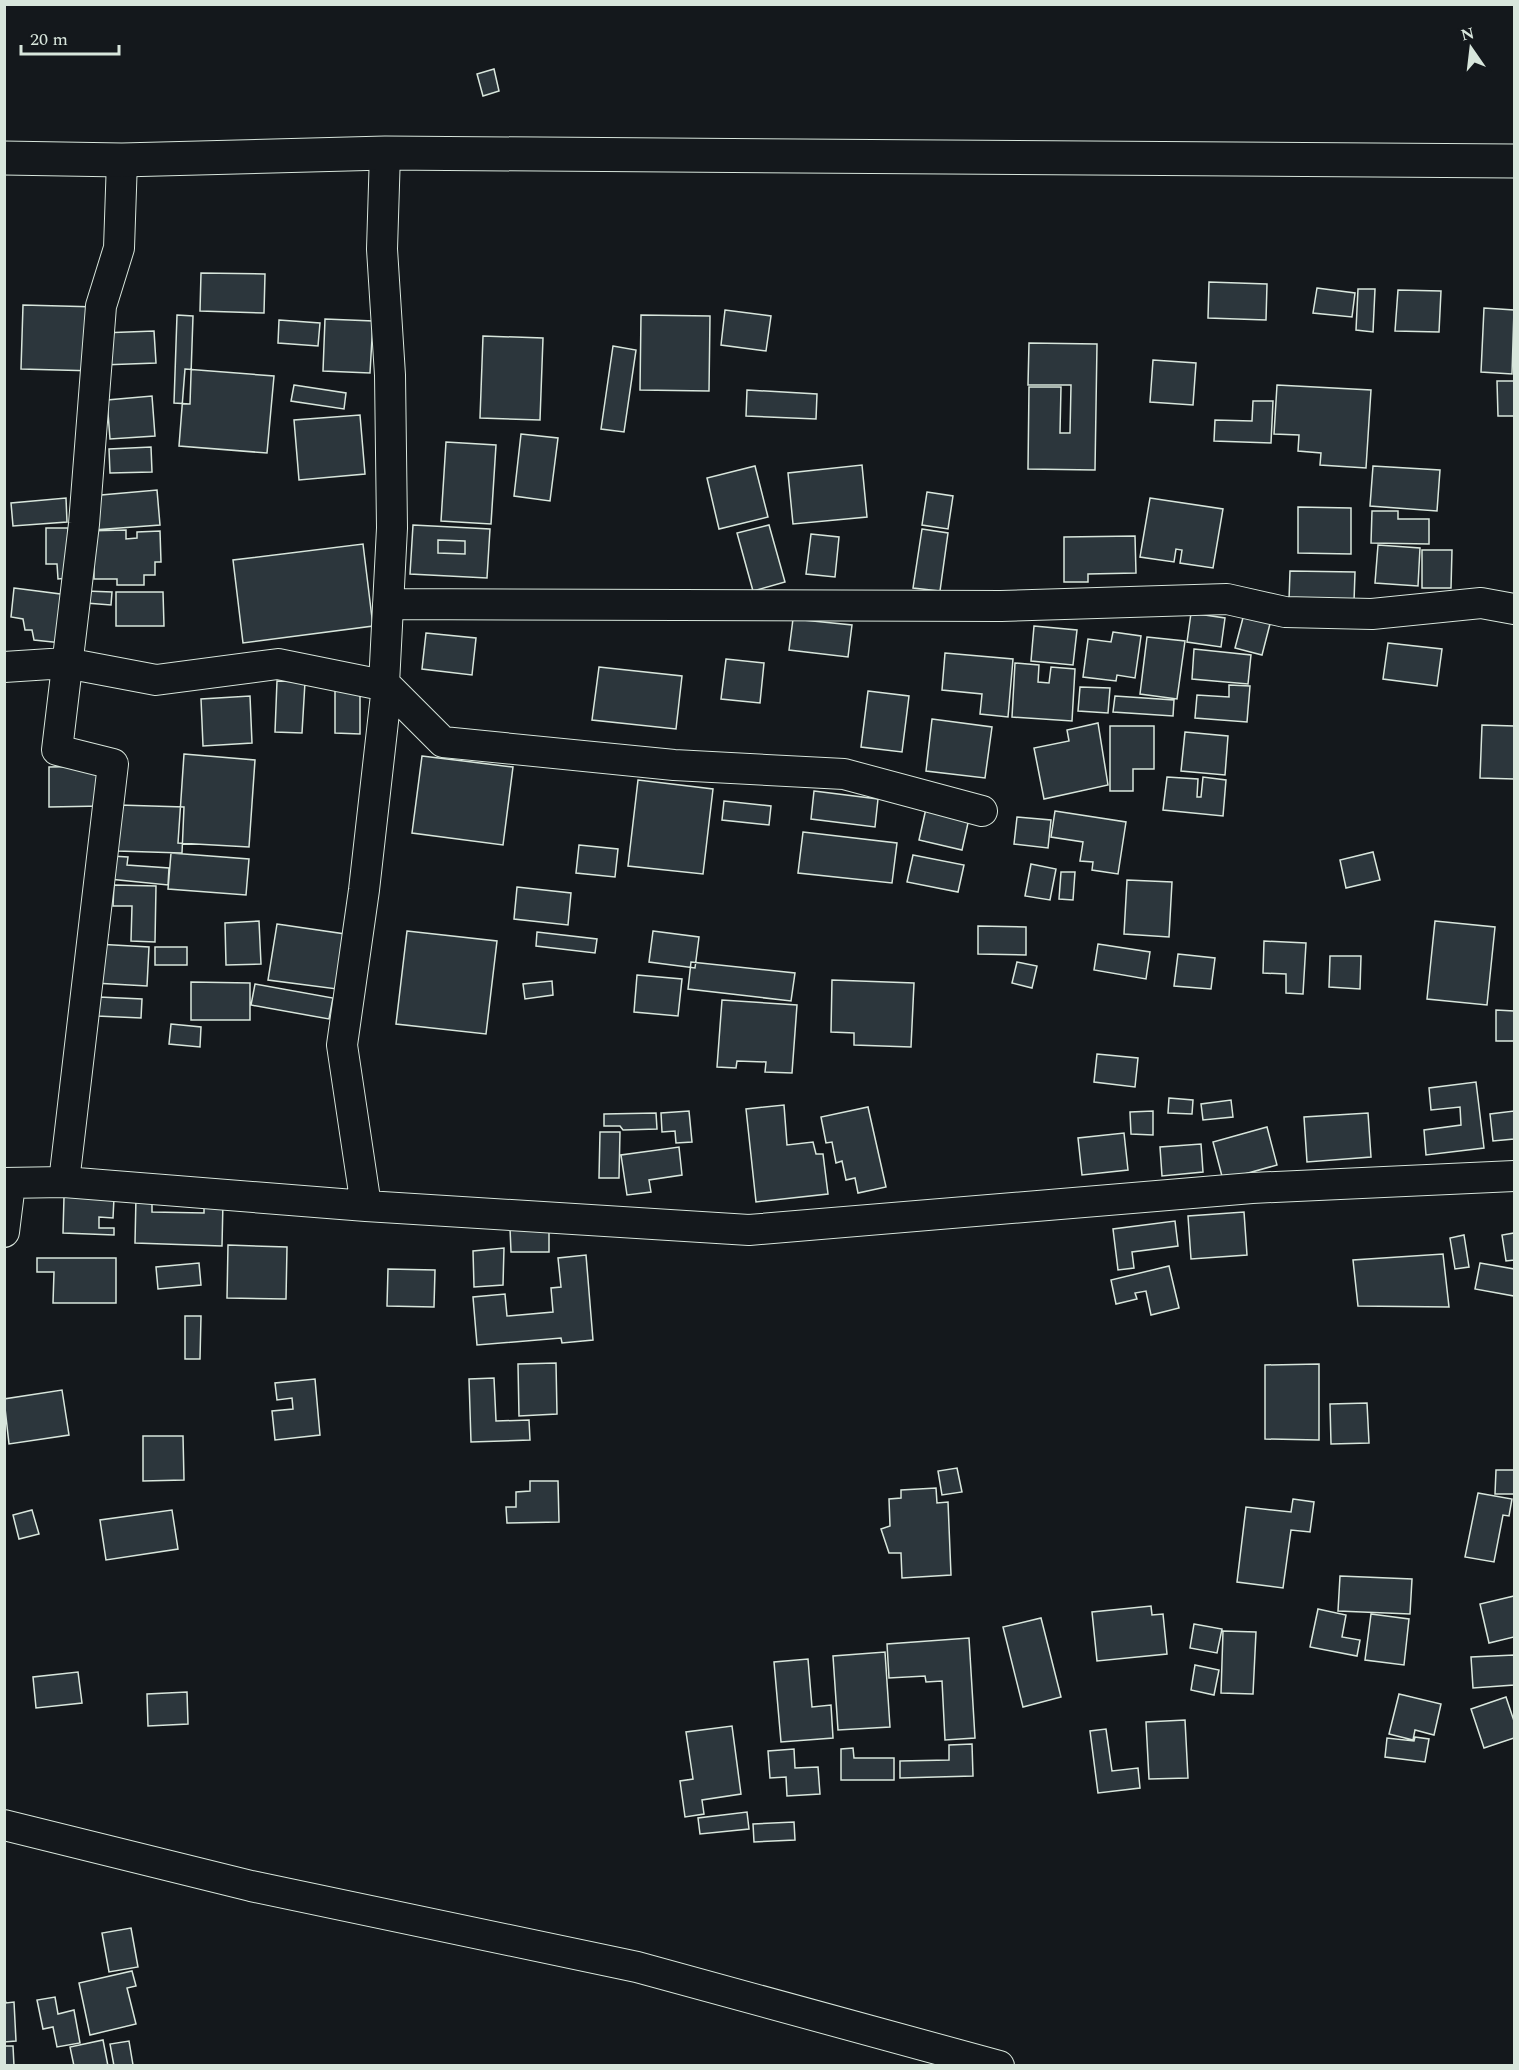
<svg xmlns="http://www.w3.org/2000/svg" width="1519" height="2070" viewBox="0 0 1519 2070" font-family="Spectral,serif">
  <rect width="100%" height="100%" fill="#14181c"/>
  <!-- building -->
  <path fill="#2c363c" stroke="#d8e6dc" stroke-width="1.5" fill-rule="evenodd" d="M 494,69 L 499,91 L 483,96 L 477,74 Z
    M 201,273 L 265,274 L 264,313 L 200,311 Z
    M 1209,282 L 1267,284 L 1266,320 L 1208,318 Z
    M 1317,288 L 1355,293 L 1352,317 L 1313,313 Z
    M 1358,289 L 1375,289 L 1373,332 L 1356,330 Z
    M 1398,290 L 1441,291 L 1439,332 L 1395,331 Z
    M 23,305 L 98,307 L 96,371 L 21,369 Z
    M 1484,308 L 1514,310 L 1512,374 L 1481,372 Z
    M 725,310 L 771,316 L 766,351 L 721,345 Z
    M 177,315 L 193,316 L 190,404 L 174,403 Z
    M 641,315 L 710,316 L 709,391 L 640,390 Z
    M 325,319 L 373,321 L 370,373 L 323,371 Z
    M 279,320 L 320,323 L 318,346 L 278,343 Z
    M 154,331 L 156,363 L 102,365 L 101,333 Z
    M 483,336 L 543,338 L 540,420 L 480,418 Z
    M 1029,343 L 1097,344 L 1095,470 L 1028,469 L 1029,387 L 1061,387 L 1060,433 L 1070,433 L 1071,385 L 1028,385 Z
    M 613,346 L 636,350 L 624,432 L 601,429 Z
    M 1153,360 L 1196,363 L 1193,405 L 1150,402 Z
    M 185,369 L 274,376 L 267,453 L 179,446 Z
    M 1497,381 L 1514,381 L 1514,416 L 1498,416 Z
    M 294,385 L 346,393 L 344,409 L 291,401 Z
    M 1277,385 L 1371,390 L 1366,468 L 1320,465 L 1321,453 L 1298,451 L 1299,435 L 1274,434 Z
    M 747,390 L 817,394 L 816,419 L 746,416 Z
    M 152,396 L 155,436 L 110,439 L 107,400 Z
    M 1253,401 L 1273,401 L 1271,443 L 1214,441 L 1215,420 L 1252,421 Z
    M 360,415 L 365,474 L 299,480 L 294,420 Z
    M 521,434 L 558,438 L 550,501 L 514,496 Z
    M 446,442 L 496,445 L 491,524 L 441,521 Z
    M 151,447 L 152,472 L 110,473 L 109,449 Z
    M 862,465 L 867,517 L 793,524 L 788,473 Z
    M 755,466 L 768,517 L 719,529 L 707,478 Z
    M 1373,466 L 1440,470 L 1437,511 L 1370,506 Z
    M 157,490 L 160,525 L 93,530 L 90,496 Z
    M 927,492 L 953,496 L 948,529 L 922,525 Z
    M 66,498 L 67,522 L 13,526 L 11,503 Z
    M 1150,498 L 1223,509 L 1213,568 L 1180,563 L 1182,550 L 1176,549 L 1174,562 L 1140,557 Z
    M 1298,507 L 1351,508 L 1351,554 L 1298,553 Z
    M 1372,511 L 1398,511 L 1398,519 L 1429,519 L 1429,544 L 1371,543 Z
    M 413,525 L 490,529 L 487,578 L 410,574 ZM 438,540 L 465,541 L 465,554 L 438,553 Z
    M 769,525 L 785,582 L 753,591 L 737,533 Z
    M 46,528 L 68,528 L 69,578 L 58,579 L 57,564 L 46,564 Z
    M 922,529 L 948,533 L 940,591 L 913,588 Z
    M 126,530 L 126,539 L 137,538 L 137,532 L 160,531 L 161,562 L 155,562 L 155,575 L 144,575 L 144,585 L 117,585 L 117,579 L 94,579 L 94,562 L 84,531 Z
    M 811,534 L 839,537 L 835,577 L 806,574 Z
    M 1135,536 L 1136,573 L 1088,574 L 1088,582 L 1064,582 L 1064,537 Z
    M 438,540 L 465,541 L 465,554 L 438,553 Z
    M 363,544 L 373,626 L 243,643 L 233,560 Z
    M 1378,545 L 1420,548 L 1418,586 L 1375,583 Z
    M 1422,550 L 1452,550 L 1451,588 L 1422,588 Z
    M 1290,571 L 1355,572 L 1354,602 L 1289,600 Z
    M 14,588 L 68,595 L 62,643 L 34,640 L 32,630 L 25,630 L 23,619 L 11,617 Z
    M 86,591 L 112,592 L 111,605 L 86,603 Z
    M 116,592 L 163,592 L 164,626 L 116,626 Z
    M 1191,613 L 1225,618 L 1221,647 L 1187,642 Z
    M 1244,614 L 1271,620 L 1262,655 L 1235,648 Z
    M 793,619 L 852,625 L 848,657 L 789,650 Z
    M 1034,626 L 1077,630 L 1073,665 L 1031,661 Z
    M 1113,632 L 1141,636 L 1135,678 L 1117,675 L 1116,681 L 1083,677 L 1088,639 L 1111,642 Z
    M 426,633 L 476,638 L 472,675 L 422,669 Z
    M 1147,637 L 1185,641 L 1177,699 L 1140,694 Z
    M 1388,643 L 1442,649 L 1437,686 L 1383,679 Z
    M 1194,649 L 1251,655 L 1248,684 L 1192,679 Z
    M 945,653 L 1013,659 L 1008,717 L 980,714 L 982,694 L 942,690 Z
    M 726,659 L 764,663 L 760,703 L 721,699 Z
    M 1015,663 L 1039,665 L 1038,682 L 1049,683 L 1051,667 L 1075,669 L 1072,721 L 1012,717 Z
    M 599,667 L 682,676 L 676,729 L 592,720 Z
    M 277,681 L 305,682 L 302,733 L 275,732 Z
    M 335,682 L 360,683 L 360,734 L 335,733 Z
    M 1229,685 L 1250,686 L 1247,722 L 1195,718 L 1197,695 L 1229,697 Z
    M 1080,687 L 1110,688 L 1108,713 L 1078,711 Z
    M 868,691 L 909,696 L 902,752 L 861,747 Z
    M 250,696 L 252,743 L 203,746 L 201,699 Z
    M 1115,696 L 1174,700 L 1173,716 L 1113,712 Z
    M 932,719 L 992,727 L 985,778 L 926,771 Z
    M 1098,723 L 1108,785 L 1044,799 L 1034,748 L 1069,741 L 1067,730 Z
    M 1482,725 L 1514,726 L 1514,779 L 1480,778 Z
    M 1110,726 L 1154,726 L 1154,769 L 1133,769 L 1133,791 L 1110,791 Z
    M 1185,732 L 1228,736 L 1225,775 L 1181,771 Z
    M 184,754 L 255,760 L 249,847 L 178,843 Z
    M 422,756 L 513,767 L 503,845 L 412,833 Z
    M 101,766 L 102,806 L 49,807 L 49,767 Z
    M 1167,777 L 1198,779 L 1197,797 L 1201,797 L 1203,777 L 1226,780 L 1223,816 L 1163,810 Z
    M 638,780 L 713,789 L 703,874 L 628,866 Z
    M 814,791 L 878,799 L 875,827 L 811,819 Z
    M 724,801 L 771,806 L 769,825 L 722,820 Z
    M 927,804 L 970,814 L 962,850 L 919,840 Z
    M 119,805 L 184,807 L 182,853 L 117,851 Z
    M 1055,811 L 1126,822 L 1118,874 L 1092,870 L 1093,862 L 1080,861 L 1083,842 L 1051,837 Z
    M 1017,817 L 1051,820 L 1048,848 L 1014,844 Z
    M 803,832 L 897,843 L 892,883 L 798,873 Z
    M 579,845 L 618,849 L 615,877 L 576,873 Z
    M 1373,852 L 1380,880 L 1346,888 L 1340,860 Z
    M 171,853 L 249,859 L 246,895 L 168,889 Z
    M 913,855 L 964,865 L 958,892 L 907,882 Z
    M 111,856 L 128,857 L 127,865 L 169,868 L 168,885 L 109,879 Z
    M 1031,864 L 1056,869 L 1050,900 L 1025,896 Z
    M 1061,872 L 1075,872 L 1073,900 L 1059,899 Z
    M 1127,880 L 1172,882 L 1169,937 L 1124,934 Z
    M 114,885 L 156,886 L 155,942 L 131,941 L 132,906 L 113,906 Z
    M 517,887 L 571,893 L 568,925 L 514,919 Z
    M 259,921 L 261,964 L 226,965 L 225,923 Z
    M 1435,921 L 1495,927 L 1487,1005 L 1427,999 Z
    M 277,924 L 345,934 L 337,989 L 268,980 Z
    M 978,926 L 1026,927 L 1026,955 L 978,954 Z
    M 407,931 L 497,941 L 486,1034 L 396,1024 Z
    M 653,931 L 699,937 L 695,968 L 649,962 Z
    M 537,932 L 597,939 L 595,953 L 536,946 Z
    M 1264,941 L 1306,943 L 1303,994 L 1286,993 L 1286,974 L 1263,973 Z
    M 96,944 L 149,947 L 147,986 L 94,983 Z
    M 1098,944 L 1150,952 L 1146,979 L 1094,970 Z
    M 155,947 L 187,947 L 187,965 L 155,965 Z
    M 1178,954 L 1215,958 L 1211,989 L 1174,986 Z
    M 1330,956 L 1361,956 L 1360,989 L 1329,987 Z
    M 691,962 L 795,973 L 791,1001 L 688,989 Z
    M 1017,962 L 1037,966 L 1032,988 L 1012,983 Z
    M 637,975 L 682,979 L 678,1016 L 634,1012 Z
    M 832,980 L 914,983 L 911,1047 L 854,1045 L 854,1033 L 831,1032 Z
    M 552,981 L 553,995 L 525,999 L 523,984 Z
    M 191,982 L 250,983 L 250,1020 L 191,1020 Z
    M 255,984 L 333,998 L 329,1019 L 251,1005 Z
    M 99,997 L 142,999 L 141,1018 L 97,1016 Z
    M 722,1000 L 797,1005 L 792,1073 L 765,1072 L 766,1062 L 737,1061 L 736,1068 L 717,1067 Z
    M 1496,1010 L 1514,1011 L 1514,1041 L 1496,1041 Z
    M 171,1024 L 201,1027 L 200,1047 L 169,1044 Z
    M 1097,1054 L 1138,1058 L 1135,1087 L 1094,1082 Z
    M 1476,1082 L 1484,1148 L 1426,1155 L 1424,1130 L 1461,1125 L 1460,1107 L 1431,1110 L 1429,1088 Z
    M 1169,1098 L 1193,1100 L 1192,1114 L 1168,1113 Z
    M 1231,1100 L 1233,1117 L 1203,1120 L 1201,1104 Z
    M 784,1105 L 787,1145 L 813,1142 L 816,1154 L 823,1154 L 828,1194 L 756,1202 L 746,1109 Z
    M 868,1107 L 886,1187 L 858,1193 L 855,1178 L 846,1180 L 842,1161 L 836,1163 L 832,1142 L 826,1143 L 821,1117 Z
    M 689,1111 L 692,1142 L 676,1143 L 675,1131 L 662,1132 L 661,1113 Z
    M 1153,1111 L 1153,1135 L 1131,1134 L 1130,1112 Z
    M 1514,1111 L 1514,1139 L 1493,1141 L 1490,1114 Z
    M 656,1113 L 657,1129 L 623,1130 L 620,1126 L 604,1126 L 604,1114 Z
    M 1368,1113 L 1371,1157 L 1307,1162 L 1304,1117 Z
    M 1267,1127 L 1277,1165 L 1223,1180 L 1213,1142 Z
    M 600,1132 L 620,1132 L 619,1178 L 599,1178 Z
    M 1124,1133 L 1128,1170 L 1082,1175 L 1078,1138 Z
    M 1201,1144 L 1203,1172 L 1162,1176 L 1160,1147 Z
    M 679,1147 L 682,1175 L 649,1180 L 651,1192 L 627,1195 L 621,1155 Z
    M 136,1196 L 152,1196 L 152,1212 L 204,1213 L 204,1201 L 223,1201 L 222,1246 L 135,1243 Z
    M 64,1197 L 114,1198 L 113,1218 L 99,1217 L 99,1228 L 114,1228 L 114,1235 L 63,1233 Z
    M 1244,1212 L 1247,1255 L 1191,1259 L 1188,1216 Z
    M 1175,1221 L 1178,1246 L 1132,1252 L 1134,1268 L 1118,1270 L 1113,1229 Z
    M 510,1228 L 549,1228 L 549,1252 L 511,1252 Z
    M 1514,1233 L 1514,1260 L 1506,1261 L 1502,1235 Z
    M 1464,1235 L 1469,1267 L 1455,1269 L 1450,1238 Z
    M 228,1245 L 287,1247 L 286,1299 L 227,1298 Z
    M 504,1248 L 503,1285 L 474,1287 L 473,1251 Z
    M 1443,1254 L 1449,1307 L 1358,1306 L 1353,1260 Z
    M 586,1255 L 593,1340 L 562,1343 L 561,1338 L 477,1345 L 473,1297 L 505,1294 L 507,1316 L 553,1312 L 551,1288 L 561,1287 L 558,1258 Z
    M 37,1258 L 116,1258 L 116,1303 L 53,1303 L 54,1272 L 37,1272 Z
    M 199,1263 L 201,1285 L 158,1289 L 156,1267 Z
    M 1480,1263 L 1514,1269 L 1514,1296 L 1475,1289 Z
    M 1169,1266 L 1179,1308 L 1151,1315 L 1146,1291 L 1135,1293 L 1137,1299 L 1116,1304 L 1111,1280 Z
    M 388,1269 L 435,1270 L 434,1307 L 387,1306 Z
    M 185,1316 L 201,1316 L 200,1359 L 185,1359 Z
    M 556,1363 L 557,1414 L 519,1416 L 518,1364 Z
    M 1319,1364 L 1319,1440 L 1265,1439 L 1265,1365 Z
    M 494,1378 L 496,1421 L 529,1420 L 530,1440 L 471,1442 L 469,1379 Z
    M 315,1379 L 320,1435 L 275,1440 L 272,1411 L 293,1409 L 292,1398 L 277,1400 L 275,1383 Z
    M 62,1390 L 69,1435 L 9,1444 L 4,1399 Z
    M 1367,1403 L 1369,1443 L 1331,1444 L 1330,1404 Z
    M 143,1436 L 183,1436 L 184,1480 L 143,1481 Z
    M 957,1468 L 962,1492 L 942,1495 L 938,1471 Z
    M 1496,1470 L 1514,1470 L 1514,1494 L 1495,1494 Z
    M 530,1481 L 558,1481 L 559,1522 L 507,1523 L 506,1507 L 516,1507 L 516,1492 L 530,1491 Z
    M 936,1488 L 937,1503 L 948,1502 L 951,1575 L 902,1578 L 901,1553 L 889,1553 L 881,1529 L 890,1526 L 889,1499 L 901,1498 L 901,1490 Z
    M 1478,1493 L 1512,1499 L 1509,1516 L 1503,1515 L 1494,1562 L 1465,1557 Z
    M 1293,1499 L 1314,1502 L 1310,1532 L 1291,1530 L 1283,1588 L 1237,1582 L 1246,1507 L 1291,1512 Z
    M 32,1510 L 39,1534 L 19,1539 L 13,1515 Z
    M 172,1510 L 178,1549 L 106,1560 L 100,1520 Z
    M 1340,1576 L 1412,1579 L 1410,1614 L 1338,1611 Z
    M 1514,1596 L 1514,1637 L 1489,1643 L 1480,1604 Z
    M 1151,1606 L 1152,1615 L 1163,1614 L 1167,1654 L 1097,1661 L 1092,1612 Z
    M 1318,1609 L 1346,1615 L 1342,1637 L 1360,1640 L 1357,1656 L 1310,1647 Z
    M 1371,1614 L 1409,1619 L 1404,1665 L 1365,1660 Z
    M 1041,1618 L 1061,1697 L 1023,1707 L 1003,1627 Z
    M 1194,1624 L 1222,1629 L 1217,1653 L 1190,1648 Z
    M 1223,1631 L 1256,1632 L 1253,1694 L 1221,1693 Z
    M 969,1638 L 975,1738 L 945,1740 L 942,1681 L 926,1682 L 925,1676 L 889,1678 L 887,1644 Z
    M 885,1652 L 890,1727 L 838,1730 L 833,1656 Z
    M 1514,1655 L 1514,1685 L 1473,1688 L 1471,1657 Z
    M 808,1659 L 812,1707 L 831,1705 L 833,1738 L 781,1742 L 774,1662 Z
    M 1195,1665 L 1219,1670 L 1214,1695 L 1191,1690 Z
    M 78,1672 L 82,1703 L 36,1708 L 33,1677 Z
    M 187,1692 L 188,1724 L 148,1726 L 147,1694 Z
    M 1399,1694 L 1441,1704 L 1434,1735 L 1415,1730 L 1413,1740 L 1389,1734 Z
    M 1506,1697 L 1514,1721 L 1514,1738 L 1484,1748 L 1471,1709 Z
    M 1185,1720 L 1188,1778 L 1149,1779 L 1146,1722 Z
    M 732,1726 L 741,1794 L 702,1800 L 704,1814 L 685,1817 L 680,1781 L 693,1779 L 686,1732 Z
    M 1106,1729 L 1112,1771 L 1138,1768 L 1140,1788 L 1098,1793 L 1090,1731 Z
    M 1415,1737 L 1429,1739 L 1425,1762 L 1385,1757 L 1387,1738 L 1414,1741 Z
    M 972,1744 L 973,1776 L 900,1778 L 900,1761 L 949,1760 L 949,1745 Z
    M 853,1748 L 854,1758 L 894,1758 L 894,1780 L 841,1780 L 841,1749 Z
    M 794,1749 L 795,1768 L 818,1767 L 820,1794 L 787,1796 L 786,1777 L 770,1778 L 768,1751 Z
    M 747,1812 L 749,1829 L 700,1834 L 698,1818 Z
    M 794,1822 L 795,1840 L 754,1842 L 753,1824 Z
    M 131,1928 L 138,1967 L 109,1972 L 102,1933 Z
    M 132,1971 L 136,1986 L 127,1988 L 136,2024 L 90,2035 L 79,1983 Z
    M 4,1996 L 6,2003 L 14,2002 L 16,2041 L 4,2042 Z
    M 55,1997 L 58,2014 L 74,2010 L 80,2043 L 57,2047 L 53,2027 L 43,2029 L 37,2000 Z
    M 103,2040 L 108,2066 L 74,2066 L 70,2047 Z
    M 129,2041 L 133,2065 L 114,2066 L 110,2044 Z
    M 4,2046 L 13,2046 L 14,2066 L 4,2066 Z"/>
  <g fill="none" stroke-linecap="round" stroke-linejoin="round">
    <defs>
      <path id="street" d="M 388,604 L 1001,606 L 1227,599 L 1285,612 L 1372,614 L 1481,603 L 1514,609
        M 4,667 L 66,663 L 156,680 L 278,664 L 387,686 L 443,742 L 674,765 L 844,774 L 982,811
        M 64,1182 L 113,764 L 57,750 L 84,524 L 101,306 L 119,248 L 122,160
        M 4,1183 L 64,1182 L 366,1206 L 749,1230 L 1252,1188 L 1514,1176
        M 366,1206 L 342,1045 L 364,890 L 387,686 L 384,684 L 392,528 L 390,375 L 382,249 L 385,153
        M 4,1232 L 10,1184
        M 4,1825 L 251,1886 L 637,1967 L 999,2066"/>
      <path id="highway" d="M 4,158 L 122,160 L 385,153 L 1514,161"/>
    </defs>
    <!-- street casing -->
    <use href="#street" stroke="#d8e6dc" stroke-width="32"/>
    <!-- highway casing -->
    <use href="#highway" stroke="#d8e6dc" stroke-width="35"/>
    <!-- street -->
    <use href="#street" stroke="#14181c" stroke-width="30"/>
    <!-- highway -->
    <use href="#highway" stroke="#14181c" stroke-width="33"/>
  </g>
  <!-- border -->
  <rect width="1519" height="2070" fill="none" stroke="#d8e6dc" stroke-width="12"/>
  <!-- north arrow -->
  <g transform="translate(1471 48) rotate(346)" stroke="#14181c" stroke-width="4.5" paint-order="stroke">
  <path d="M0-4.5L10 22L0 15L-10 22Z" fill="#d8e6dc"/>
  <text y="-9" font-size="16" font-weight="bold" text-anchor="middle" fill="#d8e6dc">N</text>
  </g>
  <!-- scale -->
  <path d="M21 45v9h98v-9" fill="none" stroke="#d8e6dc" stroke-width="3"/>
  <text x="30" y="45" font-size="18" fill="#d8e6dc" stroke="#14181c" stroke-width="4.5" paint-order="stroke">20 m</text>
</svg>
